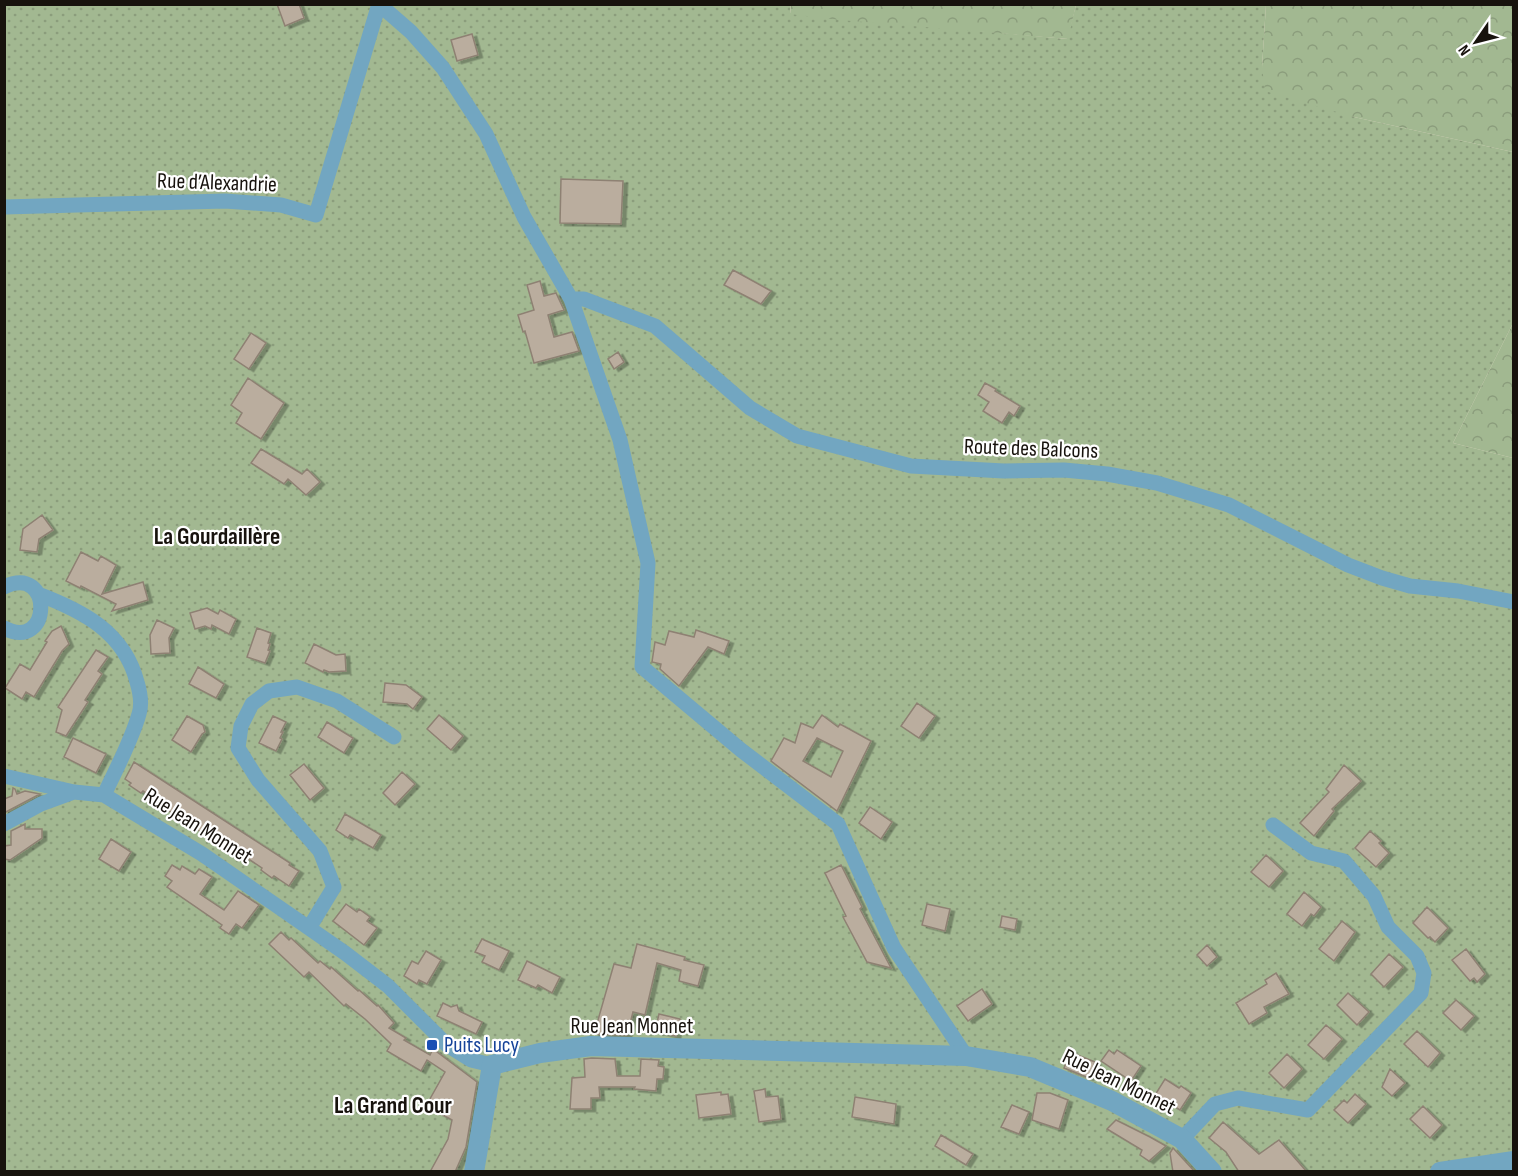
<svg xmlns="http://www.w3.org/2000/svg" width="1518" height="1176" viewBox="0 0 1518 1176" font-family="'Sofia Sans Condensed',sans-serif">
  <defs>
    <pattern id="grass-dots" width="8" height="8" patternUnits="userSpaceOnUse" patternTransform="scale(1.5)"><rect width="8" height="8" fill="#a2b891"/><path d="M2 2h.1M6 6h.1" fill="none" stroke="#8b9d7c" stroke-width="1.8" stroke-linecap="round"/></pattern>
    <pattern id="forest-crowns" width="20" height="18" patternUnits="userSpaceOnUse" patternTransform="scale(1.5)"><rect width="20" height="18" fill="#a2b891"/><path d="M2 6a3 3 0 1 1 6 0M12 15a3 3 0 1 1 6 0" fill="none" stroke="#8b9d7c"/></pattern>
    <filter id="shadow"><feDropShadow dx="4.5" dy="2.5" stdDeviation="0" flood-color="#0004"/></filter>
  </defs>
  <rect width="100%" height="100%" fill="#ecdcce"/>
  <!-- grass -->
  <path fill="url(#grass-dots)" d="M 791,4 L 790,13 L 1067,39 L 1076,5 L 1266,5 L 1262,67 L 1354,117 L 1513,152 L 1513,323 L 1453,443 L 1513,458 L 1513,1171 L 5,1172 L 5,5 Z"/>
  <!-- forest -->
  <path fill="url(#forest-crowns)" d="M 791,5 L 791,4 L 1076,5 L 1068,39 L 840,20 L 790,14 Z
    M 1266,5 L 1513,5 L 1513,152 L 1354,117 L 1265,91 L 1262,67 Z
    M 1513,323 L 1514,458 L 1513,458 L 1453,443 Z"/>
  <!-- building -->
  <path fill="#baad9e" stroke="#8e8173" stroke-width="1.5" fill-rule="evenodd" filter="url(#shadow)" d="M 277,4 L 299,4 L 304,18 L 285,26 Z
    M 472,34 L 478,55 L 457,61 L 451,40 Z
    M 561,179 L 623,181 L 621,224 L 560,223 Z
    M 733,270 L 771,291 L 761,304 L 724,285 Z
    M 540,281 L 544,296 L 556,293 L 564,310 L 548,315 L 554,337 L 572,332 L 579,351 L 534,363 L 525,331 L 523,332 L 518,315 L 534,310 L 527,285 Z
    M 251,333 L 266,343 L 249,369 L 234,359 Z
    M 618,352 L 624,362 L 614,369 L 608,359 Z
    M 248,378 L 284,403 L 261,439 L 236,423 L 242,413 L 231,405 Z
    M 985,383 L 996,389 L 995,391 L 1020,406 L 1014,416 L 1009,412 L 1002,423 L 983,411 L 989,402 L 978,395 Z
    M 261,449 L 302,474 L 307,469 L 320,482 L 306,495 L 288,479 L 284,484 L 251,463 Z
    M 42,515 L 53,530 L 39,539 L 37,552 L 20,550 L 23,529 Z
    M 81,552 L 98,561 L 101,556 L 116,565 L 102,594 L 143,582 L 148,600 L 112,611 L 116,604 L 81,586 L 80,588 L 66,581 Z
    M 207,608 L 218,614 L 220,610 L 236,619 L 229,634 L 212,625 L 211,629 L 205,626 L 195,629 L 190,613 Z
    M 157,620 L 174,628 L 169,638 L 170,653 L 151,654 L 150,635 Z
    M 61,626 L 69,644 L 62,651 L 34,697 L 26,692 L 22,699 L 5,688 L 20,664 L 30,670 L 47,642 L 45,641 L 52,631 Z
    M 257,628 L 271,633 L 268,643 L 270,644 L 268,650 L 270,651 L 265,663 L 247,657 Z
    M 696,630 L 729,641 L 724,654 L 708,647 L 679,686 L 660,669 L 661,664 L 652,662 L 655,642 L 665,645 L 669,631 L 694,637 Z
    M 314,644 L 336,655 L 345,654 L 346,671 L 329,672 L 324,670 L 323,672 L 305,663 Z
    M 96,650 L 108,657 L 98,671 L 102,674 L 85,700 L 88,702 L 66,736 L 56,732 L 62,710 L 58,707 Z
    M 198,667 L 224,684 L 216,698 L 189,684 Z
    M 385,683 L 406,685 L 422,697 L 413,709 L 407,704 L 383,702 Z
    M 917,703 L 935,716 L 919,738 L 901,726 Z
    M 439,715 L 463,736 L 451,750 L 427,729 Z
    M 822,715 L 838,727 L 840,724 L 871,741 L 837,811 L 771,761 L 784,738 L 795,743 L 801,723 L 813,728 ZM 817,738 L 843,751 L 831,777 L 803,761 Z
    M 187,716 L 203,725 L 205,732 L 202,734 L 191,752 L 172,740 Z
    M 273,716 L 286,722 L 281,732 L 283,732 L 280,738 L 282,739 L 276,751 L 259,743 Z
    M 327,722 L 353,738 L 344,753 L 318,737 Z
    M 73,738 L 106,754 L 96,773 L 64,757 Z
    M 134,762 L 290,863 L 289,865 L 299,871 L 289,886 L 274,876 L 272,878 L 261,870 L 262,868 L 241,854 L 240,857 L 228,849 L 229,847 L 209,833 L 207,836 L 195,828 L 196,825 L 176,812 L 174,814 L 162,807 L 163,804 L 143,791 L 141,793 L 129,785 L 131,783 L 125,779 Z
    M 304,764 L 324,788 L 310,800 L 290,775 Z
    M 1344,765 L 1361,781 L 1332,809 L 1334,811 L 1314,836 L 1300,823 L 1329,792 L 1326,789 Z
    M 402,772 L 415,784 L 395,805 L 383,793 Z
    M 13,788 L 15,789 L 17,794 L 25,791 L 40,794 L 4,813 L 4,799 L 12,796 Z
    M 870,807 L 892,822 L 881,839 L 859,823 Z
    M 345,814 L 381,835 L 373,848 L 350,835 L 348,838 L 336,830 Z
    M 25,824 L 25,829 L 42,829 L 42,838 L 10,860 L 4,859 L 4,846 L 11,845 L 11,831 Z
    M 1370,831 L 1381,841 L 1379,843 L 1389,853 L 1376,867 L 1355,848 Z
    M 111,839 L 131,852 L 119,871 L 99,859 Z
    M 1266,855 L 1283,871 L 1269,887 L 1251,872 Z
    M 172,865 L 180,870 L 182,866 L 195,874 L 199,869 L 212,877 L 200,894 L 224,910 L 238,891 L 259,905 L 242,928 L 236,924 L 229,934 L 220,928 L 222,925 L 167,887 L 172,881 L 165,876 Z
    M 841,865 L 862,907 L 860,909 L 891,968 L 867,962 L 843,917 L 846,916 L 825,873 Z
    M 1304,892 L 1321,907 L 1314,916 L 1311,914 L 1302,926 L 1287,914 Z
    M 346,904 L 357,912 L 359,909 L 370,917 L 367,921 L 377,928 L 364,945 L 333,921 Z
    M 927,904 L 950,909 L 945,931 L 922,925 Z
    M 1427,907 L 1448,928 L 1435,942 L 1430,937 L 1428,938 L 1413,923 Z
    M 1002,916 L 1017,919 L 1015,930 L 1000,927 Z
    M 1342,921 L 1355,932 L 1334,961 L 1319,949 Z
    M 281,932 L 289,940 L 291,938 L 318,963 L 320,961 L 330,969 L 331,967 L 358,991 L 359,990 L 377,1006 L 378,1005 L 394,1023 L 389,1028 L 406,1038 L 404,1040 L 430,1055 L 433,1049 L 477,1082 L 466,1147 L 455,1172 L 430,1172 L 448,1139 L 452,1120 L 426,1106 L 445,1072 L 427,1060 L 421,1071 L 387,1051 L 391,1044 L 365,1019 L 346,1004 L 344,1006 L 309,972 L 304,977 L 269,944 Z
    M 482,939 L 509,951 L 499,970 L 482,962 L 485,956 L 475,952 Z
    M 637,944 L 685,957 L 684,960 L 704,965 L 698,986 L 679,981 L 681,970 L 657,963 L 645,1015 L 633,1012 L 627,1035 L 594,1034 L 614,964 L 631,968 Z
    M 1207,945 L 1217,957 L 1207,966 L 1197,955 Z
    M 1466,949 L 1485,974 L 1477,982 L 1474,978 L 1470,981 L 1452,960 Z
    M 426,951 L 441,960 L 427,984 L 419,980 L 417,984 L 404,976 L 412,961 L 418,964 Z
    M 1389,954 L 1403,967 L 1384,987 L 1371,974 Z
    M 527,961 L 560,977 L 552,993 L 538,985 L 536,988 L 518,980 Z
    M 1276,973 L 1289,994 L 1264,1007 L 1267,1013 L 1249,1024 L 1236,1003 L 1267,984 L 1265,980 Z
    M 982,989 L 992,1004 L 968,1021 L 957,1006 Z
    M 1348,993 L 1369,1012 L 1357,1025 L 1337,1005 Z
    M 1456,1000 L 1474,1016 L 1461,1030 L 1443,1013 Z
    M 443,1003 L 451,1007 L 457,1005 L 459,1011 L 482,1022 L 476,1034 L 437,1016 Z
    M 659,1014 L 680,1019 L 676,1036 L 655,1031 Z
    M 1326,1025 L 1342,1039 L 1324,1059 L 1308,1045 Z
    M 1417,1031 L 1440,1053 L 1428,1067 L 1404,1044 Z
    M 1109,1050 L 1114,1054 L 1117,1050 L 1141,1066 L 1131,1081 L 1101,1061 Z
    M 1070,1052 L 1095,1062 L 1089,1078 L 1064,1068 Z
    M 1287,1054 L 1302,1069 L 1284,1088 L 1269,1073 Z
    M 592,1058 L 615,1059 L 617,1076 L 640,1076 L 641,1059 L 659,1060 L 658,1066 L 664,1067 L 663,1079 L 657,1079 L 656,1091 L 634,1089 L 635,1087 L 599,1087 L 600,1098 L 591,1098 L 591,1109 L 570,1109 L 572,1078 L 585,1077 L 584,1059 Z
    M 1390,1069 L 1405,1083 L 1392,1096 L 1382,1087 Z
    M 1165,1079 L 1179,1088 L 1181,1086 L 1191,1093 L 1180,1110 L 1155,1095 Z
    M 765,1089 L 766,1097 L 778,1096 L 781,1119 L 759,1122 L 754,1091 Z
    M 721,1092 L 721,1095 L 728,1094 L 731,1114 L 699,1118 L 696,1095 Z
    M 1037,1093 L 1050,1093 L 1068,1100 L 1059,1129 L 1032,1120 Z
    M 1355,1094 L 1366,1104 L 1348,1123 L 1334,1110 L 1344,1100 L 1347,1103 Z
    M 855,1097 L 896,1104 L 894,1124 L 852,1117 Z
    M 1012,1105 L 1029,1112 L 1019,1134 L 1001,1127 Z
    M 1423,1106 L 1442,1125 L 1430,1138 L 1410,1119 Z
    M 1116,1120 L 1150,1137 L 1166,1146 L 1149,1161 L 1140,1155 L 1142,1150 L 1107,1129 Z
    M 1223,1122 L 1259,1154 L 1279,1140 L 1307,1172 L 1239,1172 L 1226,1152 L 1209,1138 Z
    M 941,1135 L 973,1154 L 966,1165 L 935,1146 Z
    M 1173,1148 L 1174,1149 L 1195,1172 L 1173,1172 L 1170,1153 Z"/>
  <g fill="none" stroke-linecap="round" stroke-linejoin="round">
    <!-- minor -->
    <path stroke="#72a6c1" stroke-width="15" d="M 4,207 L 225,201 L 281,205 L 316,215 L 379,4 L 411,32 L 443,68 L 486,134 L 524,217 L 571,299 L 620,440 L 648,563 L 642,667 L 741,750 L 838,824 L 894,948 L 966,1056
      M 571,299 L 584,299 L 655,326 L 750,408 L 797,436 L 911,466 L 1004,471 L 1064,470 L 1107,474 L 1157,483 L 1229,505 L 1348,565 L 1382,578 L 1410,586 L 1458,591 L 1514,602
      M 4,587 C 54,563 52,653 4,628
      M 38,594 C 83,611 124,632 137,682 C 140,692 142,705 139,714 C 131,742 116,769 104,795
      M 4,776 L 74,792 L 104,795 L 202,854 L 345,953 L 388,986 L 447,1045 L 471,1060 L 492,1065
      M 4,824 L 41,804 L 74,792
      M 309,928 L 334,887 L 320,851 L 258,780 L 238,748 L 241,726 L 252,704 L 269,691 L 297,687 L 337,701 L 394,737
      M 1182,1139 L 1215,1104 L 1238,1098 L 1308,1110 L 1421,993 L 1424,973 L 1417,956 L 1388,927 L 1374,896 L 1344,861 L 1311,853 L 1273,825"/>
    <!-- tertiary -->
    <path stroke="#72a6c1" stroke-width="20" d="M 474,1172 L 492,1065 L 540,1053 L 591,1046 L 966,1056 L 1030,1067 L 1112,1101 L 1182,1139 L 1212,1172
      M 1440,1172 L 1514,1161"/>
  </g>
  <!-- markers -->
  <rect fill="#1a4fb4" stroke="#fff" stroke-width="2" x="426" y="1039" width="12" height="12" rx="3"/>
  <g text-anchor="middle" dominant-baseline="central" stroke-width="4.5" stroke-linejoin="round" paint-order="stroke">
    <!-- street labels -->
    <g font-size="22" fill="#17120d" stroke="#fff">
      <text transform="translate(217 183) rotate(2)">Rue d’Alexandrie</text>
      <text transform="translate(1031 449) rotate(2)">Route des Balcons</text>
      <text transform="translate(198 826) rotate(32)">Rue Jean Monnet</text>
      <text x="632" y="1026">Rue Jean Monnet</text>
      <text transform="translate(1119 1082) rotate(26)">Rue Jean Monnet</text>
    </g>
    <!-- transit labels -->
    <g font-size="22" fill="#164399" stroke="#fff" text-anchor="start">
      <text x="444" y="1045">Puits Lucy</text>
    </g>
    <!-- neighbourhood labels -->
    <g font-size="24" font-weight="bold" fill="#17120d" stroke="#fff">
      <text x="217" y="536">La Gourdaillère</text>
      <text x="393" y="1105">La Grand Cour</text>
    </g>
  </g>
  <!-- border -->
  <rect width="1518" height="1176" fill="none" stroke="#17120d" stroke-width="12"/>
  <!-- north arrow -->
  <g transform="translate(1476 42) rotate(235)" stroke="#ffffff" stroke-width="4.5" paint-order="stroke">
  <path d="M0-4.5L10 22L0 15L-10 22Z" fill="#17120d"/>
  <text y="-9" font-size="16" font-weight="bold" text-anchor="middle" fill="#17120d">N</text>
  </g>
</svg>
